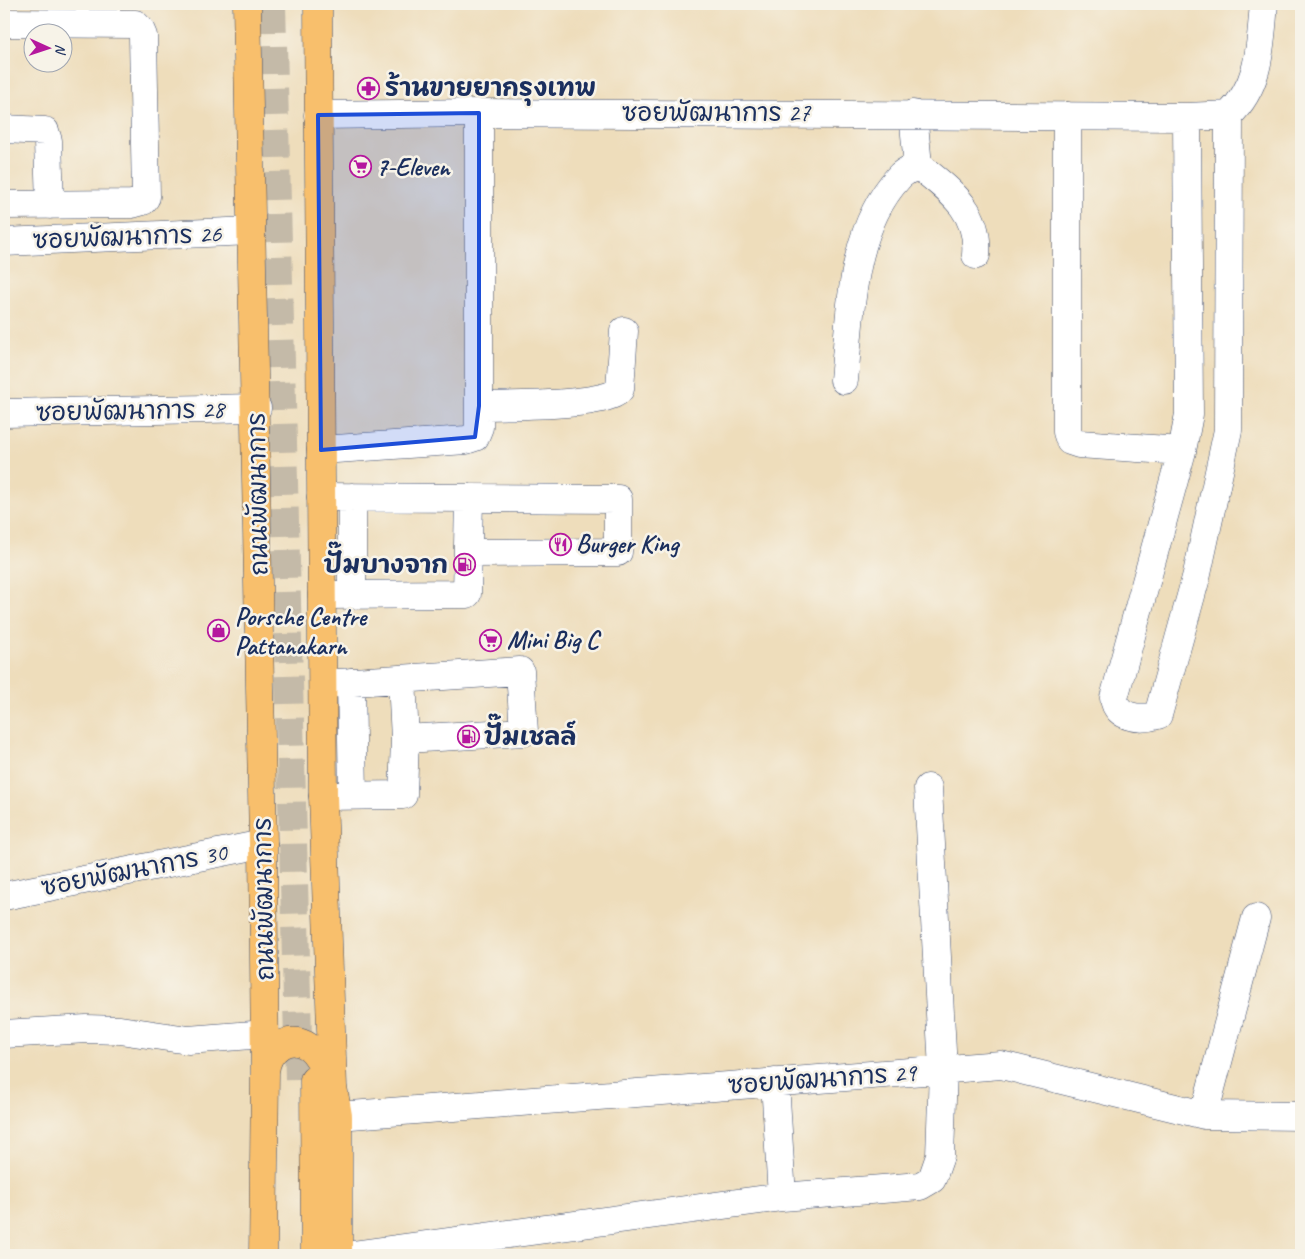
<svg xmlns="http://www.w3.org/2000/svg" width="1305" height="1259" viewBox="0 0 1305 1259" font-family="Caveat,'Playpen Sans Thai',sans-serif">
  <rect width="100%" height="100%" fill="#f7f3e8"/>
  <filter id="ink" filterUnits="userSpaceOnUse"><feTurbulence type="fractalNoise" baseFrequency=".02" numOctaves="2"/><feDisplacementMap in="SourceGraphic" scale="10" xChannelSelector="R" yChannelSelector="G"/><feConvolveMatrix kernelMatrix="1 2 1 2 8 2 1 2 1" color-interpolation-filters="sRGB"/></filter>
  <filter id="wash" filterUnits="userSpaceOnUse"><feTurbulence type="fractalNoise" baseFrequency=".0096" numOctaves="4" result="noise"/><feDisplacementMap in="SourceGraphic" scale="20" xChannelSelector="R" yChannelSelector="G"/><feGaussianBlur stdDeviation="1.12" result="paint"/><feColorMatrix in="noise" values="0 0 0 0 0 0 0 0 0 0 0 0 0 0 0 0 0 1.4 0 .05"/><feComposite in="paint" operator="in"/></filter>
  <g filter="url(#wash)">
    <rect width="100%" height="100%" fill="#edb"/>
  </g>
  <g filter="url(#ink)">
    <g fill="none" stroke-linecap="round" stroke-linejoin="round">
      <!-- major-tunnel -->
      <path stroke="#c4baa8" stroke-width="28" stroke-dasharray="28 14" stroke-linecap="butt" d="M 272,4 L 299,1080"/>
      <defs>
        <path id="minor" d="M 4,23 L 135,24 L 140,29 L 143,36 L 146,197 L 143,201 L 132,204 L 4,205
          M 318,115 L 479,113 L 1187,117 L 1229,115 L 1228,430 L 1197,574 L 1158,715 C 1142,720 1116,719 1114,698 L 1182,451 L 1189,414 L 1187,117
          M 1229,115 C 1261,84 1260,45 1264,4
          M 1067,116 L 1067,432 L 1070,441 L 1079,444 L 1182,451
          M 4,129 L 45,131 L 48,141 L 50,205
          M 918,165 C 950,191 980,211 976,255
          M 4,242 L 251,231
          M 844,380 C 851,312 850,230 899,177 C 903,172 912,168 918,165 L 913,114
          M 479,406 C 504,405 609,407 620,389 L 624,331
          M 4,413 L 257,408
          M 321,450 L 466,440 L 475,437 L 479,427 L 479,113
          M 321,497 L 469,498 L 467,594 L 322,595
          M 468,553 L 618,552 L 618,499 L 469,498
          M 352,595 L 352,497
          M 402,679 L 405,739
          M 351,682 L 353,795
          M 323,684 L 520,671 L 524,732 L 405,739 L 403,795 L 323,796
          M 4,896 L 263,844
          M 4,1034 L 86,1029 L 120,1030 L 188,1040 L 265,1034
          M 775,1082 L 782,1197
          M 1204,1115 L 1256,918
          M 338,1116 L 1001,1065 L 1204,1115 L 1301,1116
          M 352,1255 L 782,1197 L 920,1186 L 932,1179 L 940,1156 L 943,1070 L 928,788"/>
        <path id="major" d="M 247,4 L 263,844 L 265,1072 L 263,1255
          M 318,4 L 323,796 L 333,1087 L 338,1116 L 338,1255
          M 265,1072 C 267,1050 288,1032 309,1047 C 320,1055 325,1072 332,1084
          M 314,1080 L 315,1255"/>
      </defs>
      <!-- minor casing -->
      <use href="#minor" stroke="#3b496c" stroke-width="29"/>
      <!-- major casing -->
      <use href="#major" stroke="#3b496c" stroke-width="29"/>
      <!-- minor -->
      <use href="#minor" stroke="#fff" stroke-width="28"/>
      <!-- major -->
      <use href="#major" stroke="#f8bf6c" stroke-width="28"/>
    </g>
  </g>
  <!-- marked area -->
  <path fill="#1d4ed8" fill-opacity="0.2" stroke="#1d4ed8" stroke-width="4" stroke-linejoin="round" d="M 479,113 L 479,406 L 475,437 L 321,450 L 318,115 Z"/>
  <!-- icons -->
  <defs>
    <symbol id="pharmacy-ring" viewBox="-11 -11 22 22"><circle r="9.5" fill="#f7f3e8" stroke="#b5179e" stroke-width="1.5"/><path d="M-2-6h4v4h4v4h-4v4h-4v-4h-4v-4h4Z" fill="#b5179e"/></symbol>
    <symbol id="supermarket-ring" viewBox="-11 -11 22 22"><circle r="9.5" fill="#f7f3e8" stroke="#b5179e" stroke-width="1.5"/><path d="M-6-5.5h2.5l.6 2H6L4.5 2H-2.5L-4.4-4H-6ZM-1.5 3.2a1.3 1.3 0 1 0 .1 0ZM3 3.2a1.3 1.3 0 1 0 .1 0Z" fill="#b5179e"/></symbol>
    <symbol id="restaurant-ring" viewBox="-11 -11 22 22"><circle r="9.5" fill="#f7f3e8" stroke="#b5179e" stroke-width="1.5"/><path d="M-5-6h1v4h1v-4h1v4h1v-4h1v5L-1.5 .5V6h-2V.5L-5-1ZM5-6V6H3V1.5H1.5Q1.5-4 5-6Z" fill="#b5179e"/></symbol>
    <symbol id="fuel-ring" viewBox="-11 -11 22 22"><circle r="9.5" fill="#f7f3e8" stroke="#b5179e" stroke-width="1.5"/><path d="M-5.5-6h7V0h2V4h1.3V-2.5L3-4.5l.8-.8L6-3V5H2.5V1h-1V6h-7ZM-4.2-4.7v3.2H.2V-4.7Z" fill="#b5179e"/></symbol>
    <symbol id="shop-ring" viewBox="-11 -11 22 22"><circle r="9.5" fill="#f7f3e8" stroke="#b5179e" stroke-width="1.5"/><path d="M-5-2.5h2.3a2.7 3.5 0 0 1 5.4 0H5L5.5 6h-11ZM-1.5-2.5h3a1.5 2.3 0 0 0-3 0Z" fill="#b5179e"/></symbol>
  </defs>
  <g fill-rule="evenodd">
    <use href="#pharmacy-ring" x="356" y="76" width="25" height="25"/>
    <use href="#supermarket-ring" x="348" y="154" width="25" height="25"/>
    <use href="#restaurant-ring" x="548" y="532" width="25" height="25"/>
    <use href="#fuel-ring" x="452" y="552" width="25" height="25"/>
    <use href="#shop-ring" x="206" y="618" width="25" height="25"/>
    <use href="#supermarket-ring" x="478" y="628" width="25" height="25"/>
    <use href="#fuel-ring" x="456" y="724" width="25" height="25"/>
  </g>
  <g text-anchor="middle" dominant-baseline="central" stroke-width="5" stroke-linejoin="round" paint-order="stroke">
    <!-- poi labels -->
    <g font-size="25" font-weight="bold" fill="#1b2f5e" stroke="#f7f3e8" text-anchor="start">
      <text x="385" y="88">ร้านขายยากรุงเทพ</text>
      <text x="376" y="167">7-Eleven</text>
      <text x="576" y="544">Burger King</text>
      <text x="448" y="565" text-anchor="end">ปั๊มบางจาก</text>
      <text x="235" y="617">Porsche Centre<tspan x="235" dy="29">Pattanakarn</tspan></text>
      <text x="507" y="640">Mini Big C</text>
      <text x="484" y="737">ปั๊มเชลล์</text>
    </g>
    <!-- street labels -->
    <g font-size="25" fill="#1b2f5e" stroke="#f7f3e8">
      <text x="716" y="113">ซอยพัฒนาการ 27</text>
      <text transform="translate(127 237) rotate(-2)">ซอยพัฒนาการ 26</text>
      <text transform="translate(130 411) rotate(-1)">ซอยพัฒนาการ 28</text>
      <text transform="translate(258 494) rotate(-91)">ถนนพัฒนาการ</text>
      <text transform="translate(134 870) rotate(-11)">ซอยพัฒนาการ 30</text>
      <text transform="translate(264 899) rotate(-91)">ถนนพัฒนาการ</text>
      <text transform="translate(822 1079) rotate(-4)">ซอยพัฒนาการ 29</text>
    </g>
  </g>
  <!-- margin -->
  <rect width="1305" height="1259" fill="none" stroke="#f7f3e8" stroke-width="20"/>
  <!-- north arrow -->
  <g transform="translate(48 48) rotate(93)"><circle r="24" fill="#f7f3e8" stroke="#9fa5b1"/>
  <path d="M0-4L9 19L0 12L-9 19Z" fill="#b5179e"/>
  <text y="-8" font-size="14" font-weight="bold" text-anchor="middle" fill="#1b2f5e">N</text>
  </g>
</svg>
